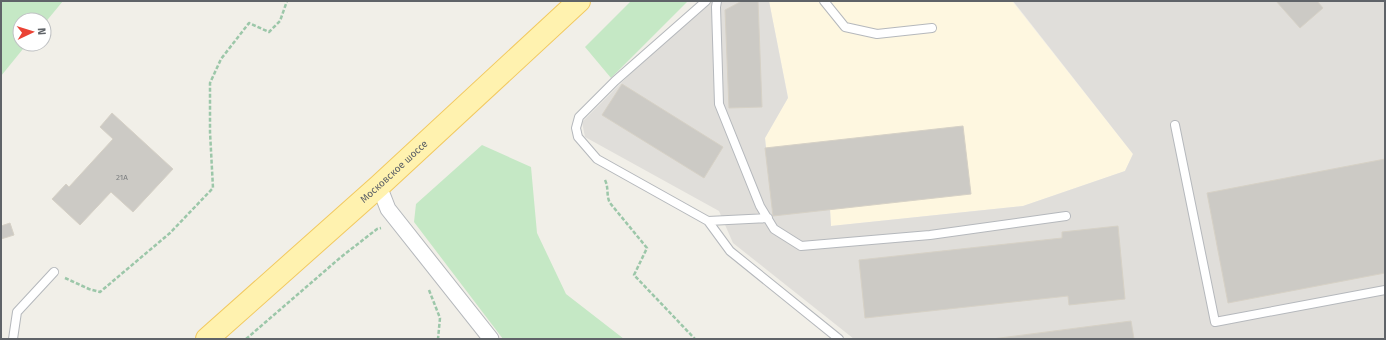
<svg xmlns="http://www.w3.org/2000/svg" width="1386" height="340" viewBox="0 0 1386 340" font-family="'Fira Sans',sans-serif">
  <rect width="100%" height="100%" fill="#f1efe8"/>
  <!-- commercial -->
  <path fill="#fef7e0" d="M 769,1 L 1012,1 L 1133,154 L 1125,171 L 1023,206 L 831,226 L 830,210 L 773,216 L 765,138 L 788,97 Z"/>
  <!-- industrial -->
  <path fill="#e0deda" d="M 703,1 L 769,1 L 788,98 L 765,138 L 773,215 L 830,209 L 831,226 L 1023,206 L 1125,171 L 1133,154 L 1013,1 L 1385,1 L 1385,339 L 854,339 L 733,243 L 719,211 L 585,137 L 582,122 Z"/>
  <!-- green -->
  <path fill="#c5e8c5" d="M 1,1 L 63,1 L 44,24 L 44,20 L 20,20 L 20,44 L 27,44 L 1,76 Z
    M 631,1 L 688,1 L 611,78 L 585,47 Z
    M 482,145 L 531,167 L 537,233 L 566,294 L 624,339 L 503,339 L 414,222 L 416,204 Z"/>
  <!-- building -->
  <path fill="#cccac5" stroke="#d6d1c6" d="M 742,1 L 758,1 L 762,107 L 729,108 L 725,10 Z
    M 1276,1 L 1317,1 L 1323,8 L 1300,28 Z
    M 622,84 L 723,147 L 704,178 L 602,115 Z
    M 112,113 L 173,169 L 133,212 L 111,192 L 80,225 L 52,199 L 66,184 L 69,187 L 113,139 L 100,127 Z
    M 963,126 L 971,194 L 773,216 L 765,148 Z
    M 1385,159 L 1385,273 L 1228,303 L 1207,193 Z
    M 10,223 L 14,235 L 1,239 L 1,226 Z
    M 1118,226 L 1125,299 L 1069,305 L 1068,296 L 865,318 L 859,260 L 1062,238 L 1062,232 Z
    M 1131,321 L 1134,339 L 992,339 Z"/>
  <g fill="none" stroke-linecap="round" stroke-linejoin="round">
    <defs>
      <path id="service" d="M 706,1 L 615,81 L 579,117 L 576,128 L 578,137 L 597,159 L 708,221 L 730,251 L 839,339
        M 717,1 L 716,7 L 719,104 L 760,206 L 774,229 L 801,246 L 930,235 L 1066,216
        M 824,1 L 845,27 L 877,34 L 932,28
        M 1175,125 L 1215,322 L 1385,290
        M 708,221 L 768,218
        M 13,339 L 17,312 L 54,272"/>
      <path id="minor" d="M 379,186 L 388,209 L 491,339"/>
      <g id="primary">
        <path id="s1" d="M 207,339 L 379,186 L 579,1"/>
      </g>
    </defs>
    <!-- service casing -->
    <use href="#service" stroke="#b5b8bc" stroke-width="10"/>
    <!-- minor casing -->
    <use href="#minor" stroke="#b5b8bc" stroke-width="17"/>
    <!-- primary casing -->
    <use href="#primary" stroke="#f2c960" stroke-width="24"/>
    <!-- path -->
    <path stroke="#9cc7a9" stroke-width="2.5" stroke-dasharray="4 2" stroke-linecap="butt" d="M 605,180 C 609,188 606,196 610,203 L 647,248 L 634,275 L 695,339
      M 65,278 L 89,289 L 100,292 L 170,233 L 213,188 L 210,132 L 210,83 L 221,59 L 249,23 L 269,32 L 280,21 L 287,1
      M 429,290 L 440,318 L 438,339
      M 246,339 L 341,257 L 377,229 L 381,228"/>
    <!-- service -->
    <use href="#service" stroke="#fff" stroke-width="8"/>
    <!-- minor -->
    <use href="#minor" stroke="#fff" stroke-width="15"/>
    <!-- primary -->
    <use href="#primary" stroke="#fff2af" stroke-width="22"/>
  </g>
  <g text-anchor="middle" dominant-baseline="central" stroke-width="3" stroke-linejoin="round" paint-order="stroke">
    <!-- number labels -->
    <g font-size="8" fill="#7a7d7f">
      <text x="122" y="177">21А</text>
    </g>
    <!-- street labels -->
    <g font-size="10" fill="#5f6368" stroke="#fff">
      <text stroke="none"><textPath href="#s1" startOffset="251">Московское шоссе</textPath></text>
    </g>
  </g>
  <!-- border -->
  <rect width="1386" height="340" fill="none" stroke="#5f6368" stroke-width="4"/>
  <!-- north arrow -->
  <g transform="translate(32 32) rotate(86)"><circle r="19" fill="#ffffff" stroke="#bfc1c3"/>
  <path d="M0-3L7 15L0 10L-7 15Z" fill="#ea4335"/>
  <text y="-6" font-size="11" font-weight="bold" text-anchor="middle" fill="#5f6368">N</text>
  </g>
</svg>
